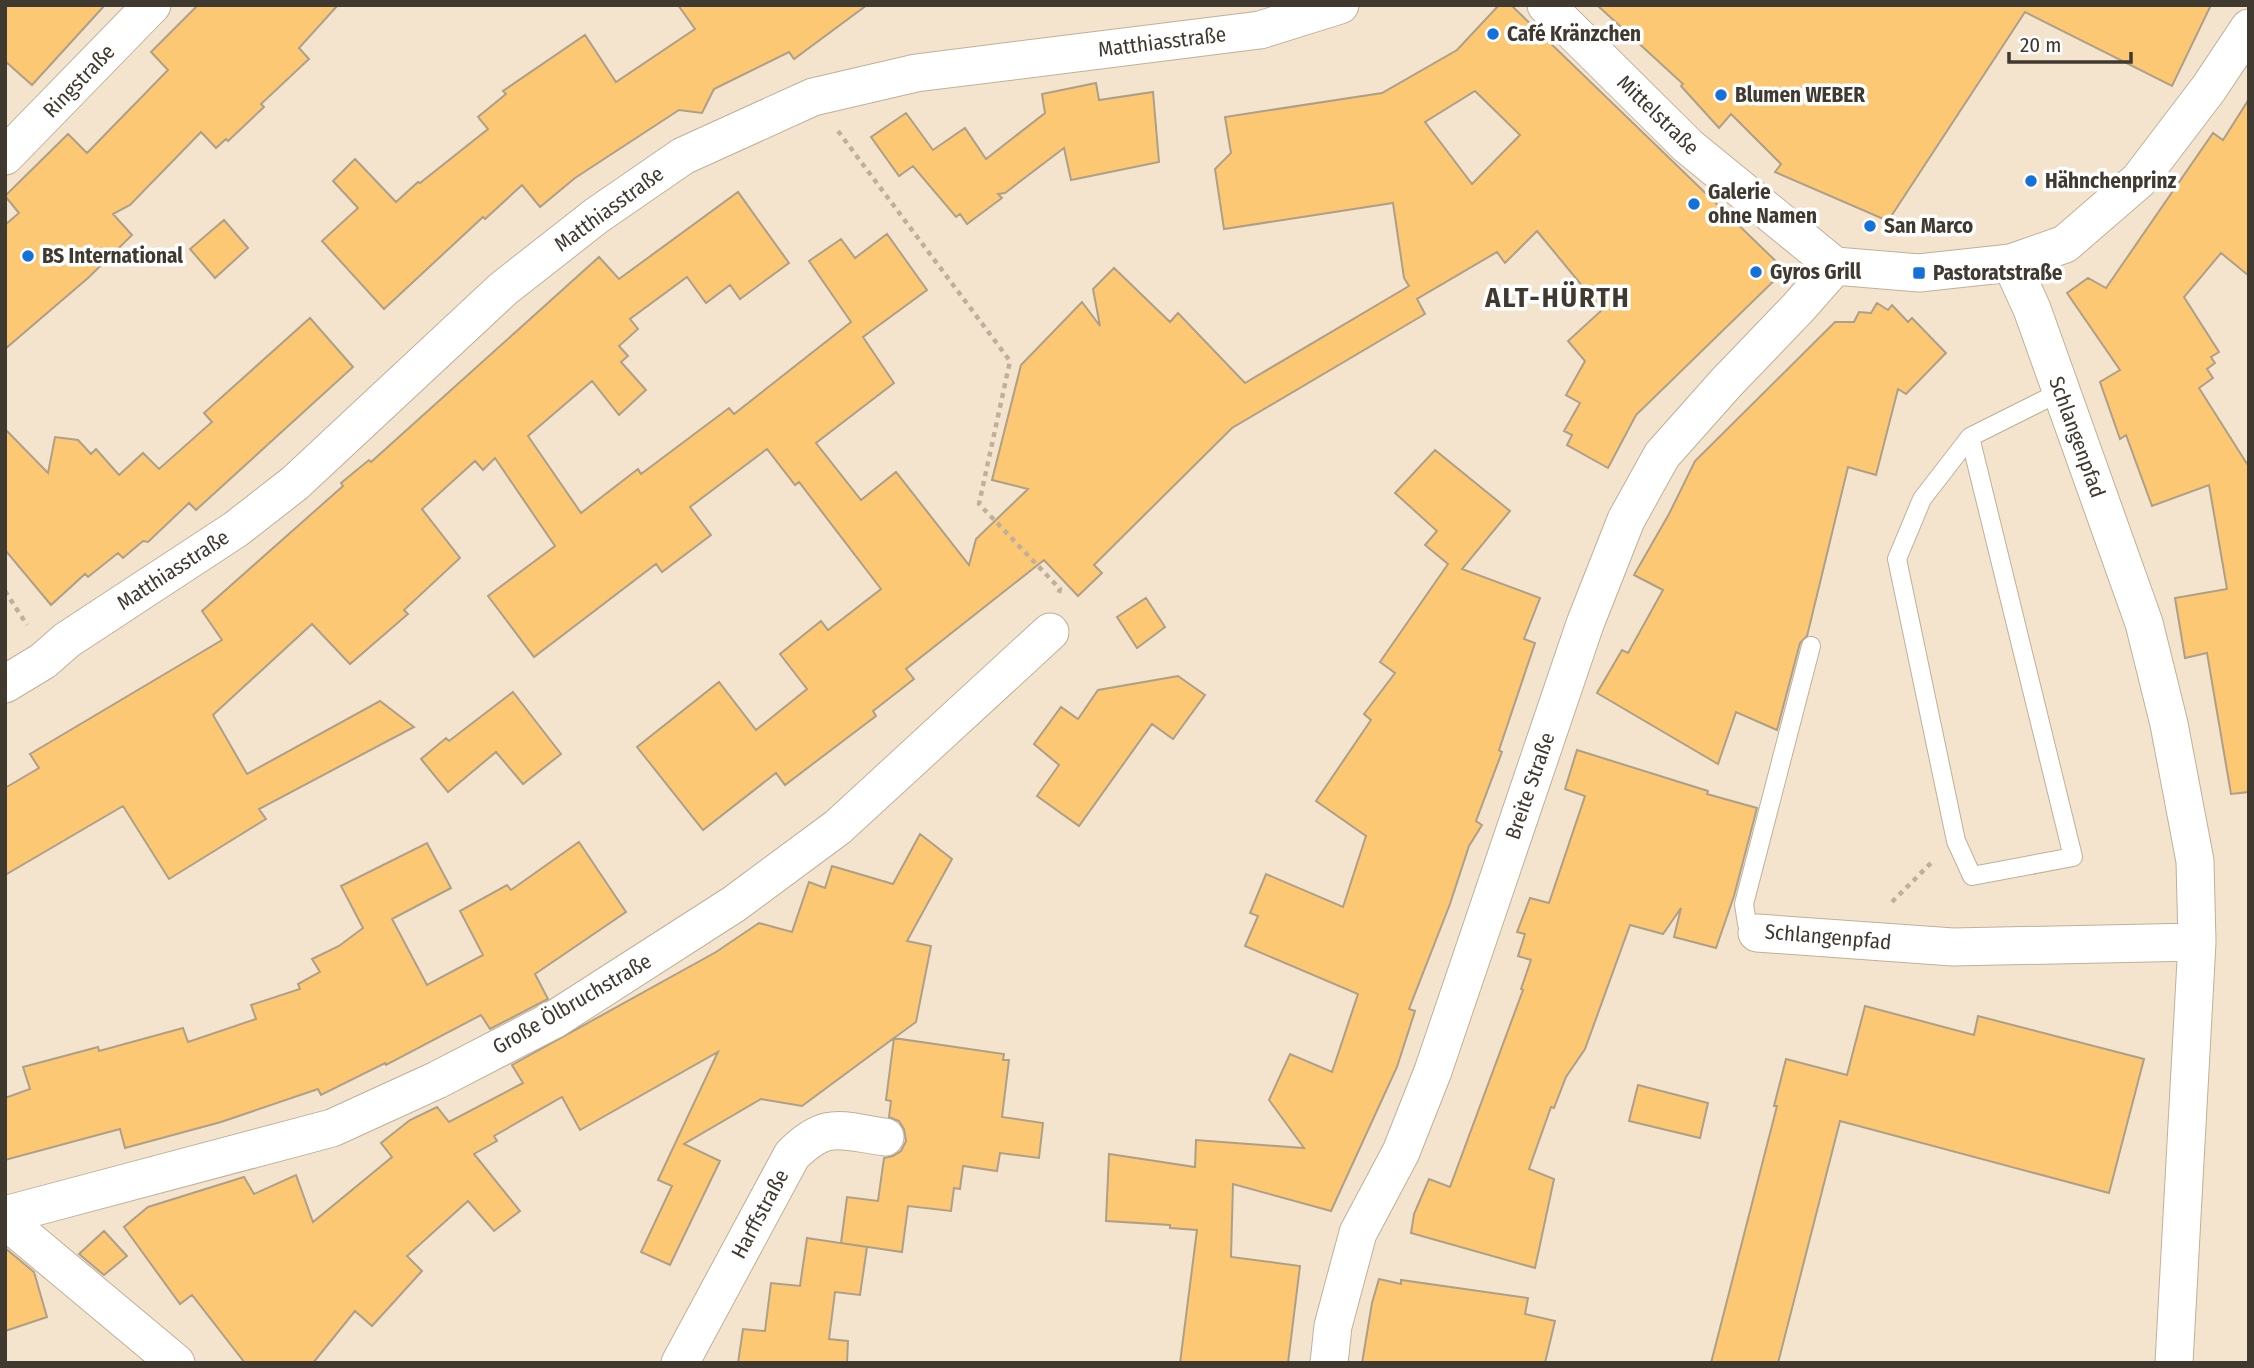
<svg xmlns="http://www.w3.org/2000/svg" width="2254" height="1368" viewBox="0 0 2254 1368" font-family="'Fira Sans Condensed',sans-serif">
  <rect width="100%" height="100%" fill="#f5e4cd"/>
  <!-- building -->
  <path fill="#fdc873" stroke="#ae9f89" stroke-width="2" fill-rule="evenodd" d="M 5,5 L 105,5 L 32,85 L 5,61 Z
    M 198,5 L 338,5 L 299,48 L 309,59 L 261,104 L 264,107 L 228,141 L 226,139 L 216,148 L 201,132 L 130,205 L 113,214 L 132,235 L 88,278 L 5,349 L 5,225 L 19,213 L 5,196 L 68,134 L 87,153 L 168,70 L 151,52 Z
    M 678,5 L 867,5 L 794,59 L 789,52 L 714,89 L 702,113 L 679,110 L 575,178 L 540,207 L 522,185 L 485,219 L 483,217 L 384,309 L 322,241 L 358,208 L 333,181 L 355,159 L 396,202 L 418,182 L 420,183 L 488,129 L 478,117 L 506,94 L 503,91 L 585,35 L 616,82 L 695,29 Z
    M 1499,5 L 1511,5 L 1785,270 L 1636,415 L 1608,468 L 1567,445 L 1572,435 L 1564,431 L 1580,403 L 1566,395 L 1585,361 L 1568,341 L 1602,310 L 1537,231 L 1505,263 L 1497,252 L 1417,299 L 1425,314 L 1232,428 L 1094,565 L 1102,573 L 1078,596 L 1044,560 L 906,669 L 914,679 L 873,711 L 876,716 L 785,785 L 776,773 L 703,830 L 637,747 L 719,682 L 756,730 L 807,689 L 780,654 L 821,621 L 828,630 L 881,589 L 799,482 L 795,485 L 767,449 L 690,507 L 711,535 L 662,572 L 656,564 L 534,657 L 488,596 L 555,546 L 495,458 L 483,470 L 475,461 L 422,509 L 460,558 L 404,610 L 408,614 L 350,664 L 312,624 L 213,715 L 247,774 L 380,701 L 414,727 L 259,809 L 266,819 L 169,879 L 123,806 L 5,875 L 5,788 L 39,768 L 30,754 L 222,640 L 202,611 L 343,486 L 341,483 L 369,460 L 371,462 L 599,257 L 619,279 L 738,192 L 789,263 L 740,299 L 730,285 L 706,303 L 687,277 L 630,319 L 638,329 L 619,346 L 628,356 L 621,362 L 646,390 L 619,415 L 592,381 L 528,436 L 581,513 L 638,469 L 641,474 L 729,408 L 734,414 L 851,322 L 809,261 L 841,239 L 855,258 L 887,234 L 927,290 L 863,337 L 894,383 L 816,443 L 861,500 L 896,472 L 969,565 L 976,539 L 1028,489 L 992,480 L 1021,365 L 1082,302 L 1100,326 L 1093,289 L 1114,268 L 1170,322 L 1178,313 L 1245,383 L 1409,286 L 1404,278 L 1393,203 L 1224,229 L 1215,169 L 1231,153 L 1225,117 L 1382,93 L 1457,50 ZM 1475,91 L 1520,135 L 1472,184 L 1425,122 Z
    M 1597,5 L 2211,5 L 2172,86 L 2025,12 L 1888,221 L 1775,172 L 1781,164 L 1731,114 L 1719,128 L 1681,86 L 1683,84 Z
    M 1096,83 L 1099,100 L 1153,92 L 1159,162 L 1071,180 L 1064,148 L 1005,193 L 998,194 L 1002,198 L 967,224 L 960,214 L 956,217 L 913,166 L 899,176 L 871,137 L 906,113 L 933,150 L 965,128 L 986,159 L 1045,113 L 1042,94 Z
    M 2249,99 L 2249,276 L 2221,253 L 2184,297 L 2219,352 L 2211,357 L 2215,363 L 2207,369 L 2213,378 L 2199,388 L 2249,467 L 2249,792 L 2231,794 L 2207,653 L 2185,658 L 2175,598 L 2227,589 L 2209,485 L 2152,506 L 2126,435 L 2120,439 L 2100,382 L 2120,370 L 2067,293 L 2088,278 L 2106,288 L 2213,133 L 2223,140 Z
    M 224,220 L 248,248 L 215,278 L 190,249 Z
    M 1877,303 L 1888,310 L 1892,305 L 1908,322 L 1912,318 L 1946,353 L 1906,394 L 1898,389 L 1876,475 L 1848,467 L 1810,624 L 1807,636 L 1800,643 L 1777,730 L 1736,712 L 1718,764 L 1597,693 L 1622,650 L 1628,653 L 1663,590 L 1634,575 L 1669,514 L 1695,461 L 1835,322 L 1854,322 L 1859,312 L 1871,313 Z
    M 310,318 L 353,367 L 196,510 L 189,503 L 148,542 L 143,541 L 123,558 L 118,553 L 88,577 L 85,574 L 51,605 L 5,550 L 5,429 L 48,473 L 55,437 L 78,440 L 91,454 L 96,449 L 119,475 L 143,453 L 159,469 L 212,422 L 204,413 Z
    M 1435,450 L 1510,511 L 1462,569 L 1540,598 L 1524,639 L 1535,643 L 1499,750 L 1502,752 L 1476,821 L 1482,825 L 1469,846 L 1450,904 L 1409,1009 L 1415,1011 L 1397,1067 L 1331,1211 L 1233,1184 L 1231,1257 L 1300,1266 L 1288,1363 L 1180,1363 L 1197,1230 L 1170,1228 L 1170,1225 L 1106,1221 L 1109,1154 L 1195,1167 L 1196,1140 L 1304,1148 L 1269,1100 L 1290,1054 L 1332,1072 L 1358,994 L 1245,946 L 1258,916 L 1250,913 L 1266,874 L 1343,907 L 1366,836 L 1316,801 L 1371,720 L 1364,714 L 1395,673 L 1380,662 L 1448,564 L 1425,545 L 1437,531 L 1395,493 Z
    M 1146,598 L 1165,627 L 1137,648 L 1117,617 Z
    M 1178,676 L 1205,695 L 1173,739 L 1152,724 L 1079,826 L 1037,796 L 1059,765 L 1034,744 L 1061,707 L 1078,719 L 1098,690 Z
    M 513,692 L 561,754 L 523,784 L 496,752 L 448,792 L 421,759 L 446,738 L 449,741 Z
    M 1577,750 L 1708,791 L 1707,794 L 1757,808 L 1734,896 L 1716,948 L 1674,937 L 1681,908 L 1663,934 L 1630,925 L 1585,1049 L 1566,1077 L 1554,1108 L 1551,1107 L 1529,1169 L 1554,1179 L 1535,1268 L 1411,1233 L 1414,1214 L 1429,1179 L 1450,1187 L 1523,990 L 1521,989 L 1531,960 L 1518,956 L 1525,934 L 1517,932 L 1530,898 L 1549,903 L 1585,796 L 1565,789 Z
    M 920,834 L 952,859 L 907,941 L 931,946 L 916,1022 L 894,1038 L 1004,1054 L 1003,1060 L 1009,1060 L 1002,1117 L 1043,1123 L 1039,1158 L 1000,1153 L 997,1171 L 963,1166 L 960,1189 L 954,1188 L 951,1211 L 908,1206 L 902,1252 L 841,1243 L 847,1197 L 878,1201 L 884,1158 L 893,1156 L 901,1151 L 906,1141 L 904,1129 L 899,1121 L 889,1117 L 891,1101 L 886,1100 L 894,1038 L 802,1106 L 761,1099 L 684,1144 L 720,1161 L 670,1265 L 641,1252 L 672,1186 L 658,1180 L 718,1052 L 580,1130 L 562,1097 L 494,1136 L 497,1141 L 474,1154 L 520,1211 L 494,1231 L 468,1201 L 407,1256 L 422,1271 L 372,1326 L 355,1311 L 313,1363 L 245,1363 L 192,1295 L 180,1304 L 124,1227 L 148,1207 L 244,1177 L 254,1194 L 296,1175 L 313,1222 L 392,1157 L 381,1143 L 410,1120 L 437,1107 L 449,1122 L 523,1083 L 512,1065 L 716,952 L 759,923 L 792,932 L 809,882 L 825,888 L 832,866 L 893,884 Z
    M 579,842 L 626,912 L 535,974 L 548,999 L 544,1001 L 490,1029 L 481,1015 L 386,1065 L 385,1063 L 321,1095 L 318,1089 L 221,1122 L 125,1148 L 120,1129 L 5,1160 L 5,1098 L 30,1089 L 23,1067 L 98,1047 L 99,1051 L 183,1028 L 188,1042 L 256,1019 L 251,1005 L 300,989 L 298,984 L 320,972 L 312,959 L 339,946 L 363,928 L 341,886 L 427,843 L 451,888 L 392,919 L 427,985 L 483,955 L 460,911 L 507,885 L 511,890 Z
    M 1865,1006 L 1974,1035 L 1978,1016 L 2144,1059 L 2109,1193 L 1840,1121 L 1778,1363 L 1711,1363 L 1777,1106 L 1774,1106 L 1786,1059 L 1847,1075 Z
    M 1638,1085 L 1708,1103 L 1700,1138 L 1629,1121 Z
    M 104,1231 L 127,1256 L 104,1275 L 79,1254 Z
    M 807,1238 L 867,1247 L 860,1295 L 835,1292 L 829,1339 L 848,1341 L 847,1363 L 738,1363 L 743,1329 L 765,1331 L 771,1283 L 800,1286 Z
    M 5,1248 L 34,1272 L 47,1317 L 5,1331 Z
    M 1379,1279 L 1401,1284 L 1401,1280 L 1528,1298 L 1525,1314 L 1555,1321 L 1545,1363 L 1362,1363 L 1372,1303 Z"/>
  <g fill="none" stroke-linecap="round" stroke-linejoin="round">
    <defs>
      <path id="lane" d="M 1970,437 L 2073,857 L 1972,876 L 1956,841 L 1897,559 L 1922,499 L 1970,437 L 2060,392
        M 1757,933 L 1747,924 L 1744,904 L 1811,646"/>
      <path id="street" d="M 1546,5 L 1688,146 L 1835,266 L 1919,273 L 2011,263 L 2065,244 L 2139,180 L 2209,88 L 2249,28
        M 5,156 L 152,5
        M 2011,263 L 2032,309 L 2144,623 L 2169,724 L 2195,861 L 2197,942 L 2174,1363
        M 5,684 L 43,661 L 67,640 L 236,529 L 295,483 L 503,289 L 596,216 L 683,156 L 813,97 L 916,73 L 1260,30 L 1340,5
        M 1757,933 L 1953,947 L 2197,942
        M 5,1215 L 332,1128 L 437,1080 L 555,1019 L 734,904 L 838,827 L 1050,632
        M 5,1220 L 176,1363
        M 680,1363 L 792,1155 C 827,1120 840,1131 885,1137
        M 1329,1363 L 1333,1326 L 1358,1233 L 1401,1152 L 1433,1071 L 1585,624 L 1626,520 L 1662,455 L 1726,383 L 1798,308 L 1835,266"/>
    </defs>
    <!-- lane casing -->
    <use href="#lane" stroke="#bfb099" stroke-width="20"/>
    <!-- street casing -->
    <use href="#street" stroke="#bfb099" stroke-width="39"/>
    <!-- path -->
    <path stroke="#beb09d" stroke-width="4.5" stroke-dasharray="5 5" stroke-linecap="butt" d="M 838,131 L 1010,361 L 979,504 L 1060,589 L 1058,596
      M 5,591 L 27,625
      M 1892,902 L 1933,861"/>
    <!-- lane -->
    <use href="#lane" stroke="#fff" stroke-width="18"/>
    <!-- street -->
    <use href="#street" stroke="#fff" stroke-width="37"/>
  </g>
  <!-- markers -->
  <g fill="#1571da" stroke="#fff" stroke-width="2.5">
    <circle cx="1493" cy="34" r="7"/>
    <circle cx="1721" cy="95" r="7"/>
    <circle cx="2031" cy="181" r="7"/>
    <circle cx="1694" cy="204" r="7"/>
    <circle cx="1870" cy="226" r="7"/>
    <circle cx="28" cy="256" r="7"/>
    <circle cx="1756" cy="272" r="7"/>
    <rect x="1912" y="266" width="14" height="14" rx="3.5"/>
  </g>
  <g text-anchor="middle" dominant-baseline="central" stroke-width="7" stroke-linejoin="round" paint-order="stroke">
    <!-- poi labels -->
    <g font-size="21" font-weight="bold" fill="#3f392f" stroke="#fff" text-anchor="start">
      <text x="1507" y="34">Café Kränzchen</text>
      <text x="1735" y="95">Blumen WEBER</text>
      <text x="2045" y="181">Hähnchenprinz</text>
      <text x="1708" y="192">Galerie<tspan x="1708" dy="24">ohne Namen</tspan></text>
      <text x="1884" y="226">San Marco</text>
      <text x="42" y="256">BS International</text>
      <text x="1770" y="272">Gyros Grill</text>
      <text x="1933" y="273">Pastoratstraße</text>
    </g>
    <!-- street labels -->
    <g font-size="21" fill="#3f392f" stroke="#fff">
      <text transform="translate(1162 42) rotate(-7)">Matthiasstraße</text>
      <text transform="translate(79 81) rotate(-46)">Ringstraße</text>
      <text transform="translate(1658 115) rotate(44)">Mittelstraße</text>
      <text transform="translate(609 209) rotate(-36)">Matthiasstraße</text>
      <text transform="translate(2077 437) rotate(70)">Schlangenpfad</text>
      <text transform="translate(173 570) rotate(-33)">Matthiasstraße</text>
      <text transform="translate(1530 786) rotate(-71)">Breite Straße</text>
      <text transform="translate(1828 937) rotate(5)">Schlangenpfad</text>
      <text transform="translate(572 1004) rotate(-30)">Große Ölbruchstraße</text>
      <text transform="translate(760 1214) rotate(-62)">Harffstraße</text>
    </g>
    <!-- district labels -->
    <g font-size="28" font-weight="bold" letter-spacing="2" fill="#3f392f" stroke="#fff">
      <text x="1558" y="297">ALT-HÜRTH</text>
    </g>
  </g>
  <!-- border -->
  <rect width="2254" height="1368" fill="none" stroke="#3f392f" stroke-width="14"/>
  <!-- scale -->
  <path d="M2009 52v10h122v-10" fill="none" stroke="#3f392f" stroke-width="3.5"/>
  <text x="2020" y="52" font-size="21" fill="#3f392f" stroke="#ffffff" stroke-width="5" paint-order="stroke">20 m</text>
</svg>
